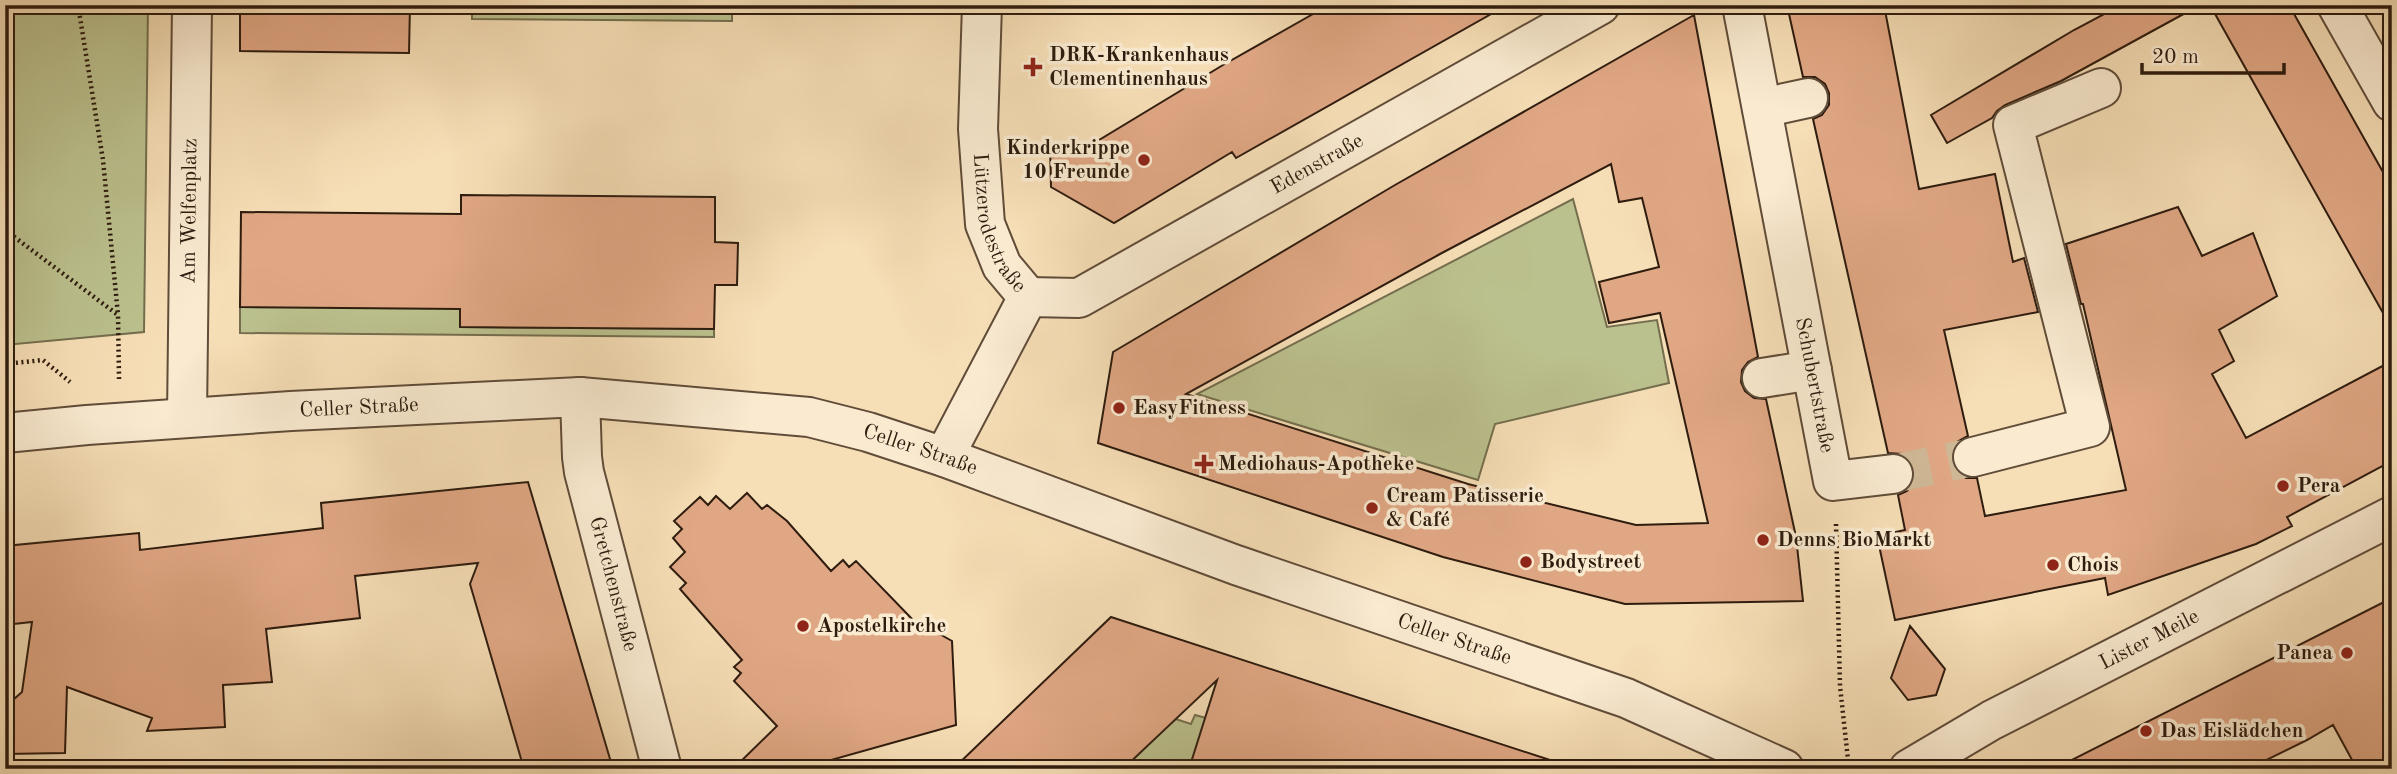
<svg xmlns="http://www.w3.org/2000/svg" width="2397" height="774" viewBox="0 0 2397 774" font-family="'Old Standard TT',serif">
  <rect width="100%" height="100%" fill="#f6deb6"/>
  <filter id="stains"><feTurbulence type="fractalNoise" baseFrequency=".00286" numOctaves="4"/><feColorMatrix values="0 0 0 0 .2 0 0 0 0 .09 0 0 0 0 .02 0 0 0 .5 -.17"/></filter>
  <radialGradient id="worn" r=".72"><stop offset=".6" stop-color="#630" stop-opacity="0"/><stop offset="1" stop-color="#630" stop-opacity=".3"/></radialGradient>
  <!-- green -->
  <path fill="#bbc18e" stroke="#746e4e" stroke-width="2" d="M 5,5 L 148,5 L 144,332 L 5,345 Z
    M 472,5 L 732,5 L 732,21 L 472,19 Z
    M 1573,199 L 1607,327 L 1657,320 L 1669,383 L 1495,424 L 1478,480 L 1197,394 Z
    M 460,284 L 460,327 L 714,329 L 714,337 L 240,333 L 240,307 Z
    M 1157,713 L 1191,724 L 1195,715 L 1206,718 L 1189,769 L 1123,769 Z"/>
  <!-- building -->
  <path fill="#e0a784" stroke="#2e1c0f" stroke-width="2" fill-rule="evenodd" d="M 240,5 L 410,5 L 409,53 L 240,51 Z
    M 1329,5 L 1507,5 L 1236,158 L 1232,152 L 1114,223 L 1051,187 L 1050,144 L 1094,143 L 1223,65 Z
    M 1787,5 L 1884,5 L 1919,189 L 1995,174 L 2013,262 L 2024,258 L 2038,312 L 1944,330 L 1968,436 L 1957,442 L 1952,452 L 1952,462 L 1958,473 L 1966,478 L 1977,478 L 1985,516 L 2126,490 L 2083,304 L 2081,304 L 2066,244 L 2178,207 L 2202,256 L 2253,233 L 2277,296 L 2219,330 L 2234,361 L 2212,374 L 2246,438 L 2392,361 L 2392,461 L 2287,517 L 2292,526 L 2256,544 L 2108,595 L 2105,578 L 1895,620 L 1877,536 L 1905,530 L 1898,495 L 1907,491 L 1913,483 L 1915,471 L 1910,460 L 1902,454 L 1888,453 L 1813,119 L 1822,115 L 1829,105 L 1829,93 L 1825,84 L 1815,77 L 1803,77 Z
    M 2121,5 L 2200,5 L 2061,81 L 2005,105 L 1997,111 L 1992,118 L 1947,143 L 1931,115 L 2074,30 Z
    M 2210,5 L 2289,5 L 2392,188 L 2392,329 Z
    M 1694,15 L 1758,357 L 1748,362 L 1742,370 L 1741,382 L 1745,391 L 1754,398 L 1766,399 L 1796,537 L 1803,601 L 1625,604 L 1443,557 L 1098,443 L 1113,352 L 1395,185 ZM 1611,164 L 1619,202 L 1642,198 L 1659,267 L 1599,282 L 1609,323 L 1660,313 L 1708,523 L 1636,525 L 1468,484 L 1186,394 L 1440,254 Z
    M 461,195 L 715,197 L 715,242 L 738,243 L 737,285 L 715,285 L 714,329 L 460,327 L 460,309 L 240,307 L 241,212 L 461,214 Z
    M 528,482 L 613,769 L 524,769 L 470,584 L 478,563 L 355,576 L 360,618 L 266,629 L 272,682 L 223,685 L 225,727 L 147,731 L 152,718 L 67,687 L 65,753 L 5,754 L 5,707 L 22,692 L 32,622 L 5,625 L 5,546 L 139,533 L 140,550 L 323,528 L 321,503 Z
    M 747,493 L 762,509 L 767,505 L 787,521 L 831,571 L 843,560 L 849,567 L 856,561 L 913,620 L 924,628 L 927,627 L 952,641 L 956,725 L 799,769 L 733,769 L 777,726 L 734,681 L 741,673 L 734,667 L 742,660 L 680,589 L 686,583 L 670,567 L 685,552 L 673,538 L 682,529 L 674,521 L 700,497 L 708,505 L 716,496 L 730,509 Z
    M 2392,598 L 2392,754 L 2367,769 L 2357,769 L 2333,725 L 2307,740 L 2248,769 L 2054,769 Z
    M 1111,617 L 1553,761 L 1552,769 L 1189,769 L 1217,680 L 1123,769 L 953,769 Z
    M 1910,626 L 1945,669 L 1936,695 L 1908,700 L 1891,678 Z"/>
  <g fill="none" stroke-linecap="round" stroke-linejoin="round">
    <!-- minor-tunnel -->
    <path stroke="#ceb795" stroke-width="38" stroke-dasharray="38 19" stroke-linecap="butt" d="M 1893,474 L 1973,457"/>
    <defs>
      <g id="minor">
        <path id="s1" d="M 982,5 L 978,129 L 985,224 L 1002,266 L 1028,297"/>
        <path id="s2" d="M 1742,5 L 1833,481 L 1893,474"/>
        <path d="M 2337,5 L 2392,102"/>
        <path d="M 1762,108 L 1808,98"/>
        <path id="s3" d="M 1028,297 L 1079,298 L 1600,5"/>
        <path d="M 1762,378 L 1812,370"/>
        <path id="s4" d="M 580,397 L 582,457 L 584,472 L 662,769"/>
        <path id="s5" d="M 187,417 L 192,5"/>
        <path id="s6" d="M 5,433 L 87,425 L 291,411 L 580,397 L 809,417 L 868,432 L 944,457 L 1236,565 L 1626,698 L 1784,769"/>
        <path d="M 944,457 L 1028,297"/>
        <path d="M 1973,457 L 2090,427 L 2013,125 L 2101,88"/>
        <path id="s7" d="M 1909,769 L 1992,720 L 2392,516"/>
      </g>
    </defs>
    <!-- minor casing -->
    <use href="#minor" stroke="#604c39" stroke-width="42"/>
    <!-- path -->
    <path stroke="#2e1c0f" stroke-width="4.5" stroke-dasharray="2 3.5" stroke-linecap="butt" d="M 78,5 L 103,160 L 118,315
      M 5,230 L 118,315 L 119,379
      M 5,364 L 43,360 L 70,382
      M 1836,524 L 1840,686 L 1849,769"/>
    <!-- minor -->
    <use href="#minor" stroke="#f9ead0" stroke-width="38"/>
  </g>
  <!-- markers -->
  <g fill="#8f2418" stroke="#f9ead0" stroke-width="2.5">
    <path d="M1029.5 56.5h7v7h7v7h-7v7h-7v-7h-7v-7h7z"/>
    <circle cx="1144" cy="160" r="7"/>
    <circle cx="1119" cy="408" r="7"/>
    <path d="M1200.5 453.5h7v7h7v7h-7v7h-7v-7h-7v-7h7z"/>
    <circle cx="2283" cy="486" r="7"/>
    <circle cx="1372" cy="508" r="7"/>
    <circle cx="1763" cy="540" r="7"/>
    <circle cx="1526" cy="562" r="7"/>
    <circle cx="2053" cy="565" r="7"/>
    <circle cx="803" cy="626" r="7"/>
    <circle cx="2347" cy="653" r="7"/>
    <circle cx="2146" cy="731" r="7"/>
  </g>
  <g text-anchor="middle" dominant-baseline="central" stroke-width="7" stroke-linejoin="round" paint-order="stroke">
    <!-- poi labels -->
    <g font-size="21" font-weight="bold" fill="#2e1c0f" stroke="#f9ead0" text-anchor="start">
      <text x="1049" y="55">DRK-Krankenhaus<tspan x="1049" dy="24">Clementinenhaus</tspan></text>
      <text x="1130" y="148" text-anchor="end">Kinderkrippe<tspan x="1130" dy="24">10 Freunde</tspan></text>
      <text x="1133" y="408">EasyFitness</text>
      <text x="1218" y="464">Mediohaus-Apotheke</text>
      <text x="2297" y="486">Pera</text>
      <text x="1386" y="496">Cream Patisserie<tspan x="1386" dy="24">&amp; Café</tspan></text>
      <text x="1777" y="540">Denns BioMarkt</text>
      <text x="1540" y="562">Bodystreet</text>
      <text x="2067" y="565">Chois</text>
      <text x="817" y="626">Apostelkirche</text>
      <text x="2333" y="653" text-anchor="end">Panea</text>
      <text x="2160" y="731">Das Eislädchen</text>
    </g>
    <!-- street labels -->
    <g font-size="21" fill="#2e1c0f" stroke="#f9ead0">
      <text stroke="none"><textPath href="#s3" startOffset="324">Edenstraße</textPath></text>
      <text stroke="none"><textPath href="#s5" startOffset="206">Am Welfenplatz</textPath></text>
      <text stroke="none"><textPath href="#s1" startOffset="222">Lützerodestraße</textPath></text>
      <text stroke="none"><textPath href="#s2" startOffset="387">Schubertstraße</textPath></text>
      <text stroke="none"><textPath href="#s6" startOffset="355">Celler Straße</textPath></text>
      <text stroke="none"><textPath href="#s6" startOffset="922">Celler Straße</textPath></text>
      <text stroke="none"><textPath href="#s4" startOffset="191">Gretchenstraße</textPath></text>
      <text stroke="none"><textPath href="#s6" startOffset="1489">Celler Straße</textPath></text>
      <text stroke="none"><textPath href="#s7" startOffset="273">Lister Meile</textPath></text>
    </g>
  </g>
  <!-- margin -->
  <rect width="2397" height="774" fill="none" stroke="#f6deb6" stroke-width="28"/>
  <rect x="7" y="7" width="2383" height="760" fill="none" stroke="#2e1c0f" stroke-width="3.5"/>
  <rect x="14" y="14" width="2369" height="746" fill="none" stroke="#2e1c0f" stroke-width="2"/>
  <!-- scale -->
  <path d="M2142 63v10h142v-10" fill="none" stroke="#2e1c0f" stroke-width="3.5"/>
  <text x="2152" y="63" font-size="21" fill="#2e1c0f" stroke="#f9ead0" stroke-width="5" paint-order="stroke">20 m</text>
  <rect width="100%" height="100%" filter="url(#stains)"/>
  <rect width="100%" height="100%" fill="url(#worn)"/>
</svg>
